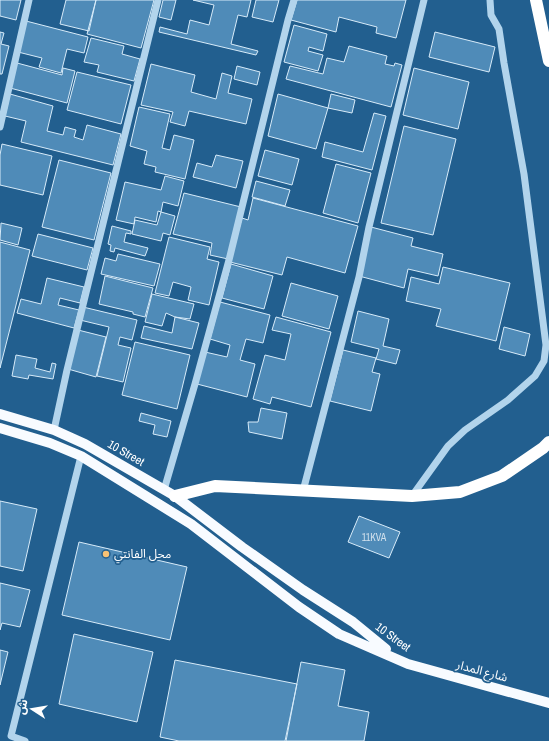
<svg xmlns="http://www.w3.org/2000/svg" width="549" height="741" viewBox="0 0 549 741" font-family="'Archivo Narrow','Noto Sans Arabic',sans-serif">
  <rect width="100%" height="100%" fill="#225f8f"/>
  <!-- building -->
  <path fill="#4f8bb8" stroke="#d7ebf9" d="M 0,0 L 21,0 L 16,20 L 0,16 Z
    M 66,0 L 96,0 L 89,31 L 60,24 Z
    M 96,0 L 154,0 L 141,48 L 87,34 Z
    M 163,0 L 176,0 L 171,20 L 159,17 Z
    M 193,0 L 251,0 L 247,17 L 238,15 L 231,44 L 258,51 L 256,55 L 159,32 L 160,27 L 187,34 L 190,20 L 209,25 L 214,5 Z
    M 256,0 L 279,0 L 273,22 L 252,17 Z
    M 297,0 L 406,0 L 396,38 L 376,33 L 377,27 L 339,17 L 336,32 L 291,20 Z
    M 26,21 L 88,37 L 84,53 L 67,49 L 61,73 L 39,67 L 42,58 L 18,52 Z
    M 294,25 L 327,34 L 323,51 L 309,47 L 308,51 L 323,55 L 318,71 L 284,62 Z
    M 0,32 L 4,33 L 1,44 L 9,46 L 2,74 L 0,74 Z
    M 435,32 L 495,47 L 489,72 L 429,57 Z
    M 91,38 L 124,46 L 122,54 L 140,59 L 134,81 L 97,72 L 99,65 L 84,62 Z
    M 349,46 L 387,56 L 385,64 L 394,66 L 395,63 L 402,65 L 391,107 L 286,79 L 290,66 L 323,74 L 327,58 L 344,62 Z
    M 17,63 L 62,75 L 63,68 L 75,71 L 67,103 L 10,88 Z
    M 151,64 L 195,75 L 191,92 L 216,99 L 222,73 L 232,76 L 228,93 L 252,99 L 246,124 L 189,111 L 185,126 L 170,122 L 173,112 L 141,105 Z
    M 237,66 L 260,72 L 257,85 L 234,79 Z
    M 414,68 L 469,82 L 458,129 L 403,115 Z
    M 77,72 L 131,85 L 121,124 L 67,110 Z
    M 10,94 L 53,106 L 47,131 L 63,135 L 65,127 L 76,130 L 74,137 L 83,140 L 87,125 L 121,134 L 113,165 L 21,142 L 26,121 L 5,116 Z
    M 278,94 L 328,108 L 316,149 L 268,136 Z
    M 331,94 L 355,100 L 352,113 L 328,108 Z
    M 139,107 L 170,114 L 162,148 L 170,150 L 174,135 L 194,140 L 185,179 L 155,172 L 156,167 L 144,164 L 147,151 L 130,146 Z
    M 374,113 L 386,116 L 372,170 L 322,157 L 325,142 L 363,152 Z
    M 404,126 L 456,139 L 433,235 L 381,223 Z
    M 2,144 L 52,156 L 43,195 L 0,185 L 0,155 Z
    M 265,150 L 299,159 L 292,185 L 258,176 Z
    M 216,155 L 243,161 L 236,188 L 193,177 L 197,163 L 212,167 Z
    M 59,160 L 111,173 L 94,240 L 42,227 Z
    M 336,164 L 371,173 L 358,223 L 323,213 Z
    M 165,176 L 184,181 L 178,206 L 163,202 L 161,212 L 158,211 L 156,222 L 135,217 L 134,224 L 116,220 L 125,182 L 161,190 Z
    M 256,181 L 290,190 L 285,206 L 252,197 Z
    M 184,193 L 241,207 L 228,259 L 210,255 L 212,243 L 173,234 Z
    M 253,198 L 358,226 L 345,273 L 287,257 L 282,275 L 230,262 L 242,218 L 248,220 Z
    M 161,212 L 175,216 L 170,235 L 163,233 L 161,241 L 132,234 L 135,220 L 157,225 Z
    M 1,223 L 22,228 L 18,245 L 0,240 Z
    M 112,226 L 131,231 L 131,234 L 126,233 L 124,242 L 148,248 L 145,256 L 115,248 L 114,252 L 110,251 L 111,245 L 108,244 Z
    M 371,227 L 413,238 L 411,246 L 443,254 L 438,276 L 408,269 L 404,288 L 359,276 Z
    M 38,234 L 93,248 L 87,270 L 32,256 Z
    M 169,237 L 210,247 L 207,259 L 219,262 L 209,305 L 188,300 L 191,287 L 173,282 L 169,296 L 155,293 Z
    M 0,242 L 30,250 L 0,368 Z
    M 118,254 L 160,264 L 154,286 L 101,274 L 105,258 L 116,261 Z
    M 231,264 L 273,276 L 264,309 L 222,298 Z
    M 443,267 L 510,283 L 496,341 L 436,326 L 441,309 L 406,301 L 411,277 L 439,284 Z
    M 105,276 L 153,288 L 145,317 L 133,314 L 133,312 L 99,304 Z
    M 47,278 L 84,287 L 80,303 L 60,298 L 58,305 L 79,310 L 74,328 L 17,313 L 21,299 L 41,304 Z
    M 291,283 L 338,296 L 329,329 L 282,316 Z
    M 152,294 L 194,304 L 190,319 L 175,317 L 166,313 L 162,326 L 145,322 Z
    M 220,302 L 270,315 L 263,343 L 246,339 L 240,360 L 255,364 L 247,397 L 197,384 L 205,352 L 227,357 L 230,345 L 210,339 Z
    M 83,307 L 137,320 L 132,340 L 120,337 L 118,345 L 131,348 L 123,382 L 97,376 L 109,327 L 80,320 Z
    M 358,311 L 389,319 L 383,346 L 400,350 L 396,364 L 376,359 L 379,349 L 351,342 Z
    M 175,317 L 199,323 L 192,349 L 141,338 L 144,326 L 172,333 Z
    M 276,317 L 331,332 L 311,407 L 272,397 L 270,404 L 253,399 L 265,355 L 285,360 L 291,334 L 272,330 Z
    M 504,327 L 530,334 L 525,356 L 499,349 Z
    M 78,330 L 106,337 L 96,377 L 68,369 Z
    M 135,342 L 190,355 L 177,409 L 122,395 Z
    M 343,350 L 376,358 L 372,372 L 380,374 L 371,411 L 330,401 Z
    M 16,355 L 37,359 L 35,368 L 50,372 L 52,363 L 56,364 L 53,379 L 29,375 L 28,379 L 12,376 Z
    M 261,408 L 287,413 L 282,439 L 249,432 L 248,422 L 258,422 Z
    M 141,413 L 171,421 L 167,437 L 153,434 L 155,425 L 139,421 Z
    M 0,501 L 37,509 L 23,571 L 0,566 Z
    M 359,516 L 400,532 L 389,558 L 348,542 Z
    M 79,542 L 187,567 L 170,640 L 62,615 Z
    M 0,583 L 30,590 L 20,627 L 2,623 L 0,630 Z
    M 74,634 L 153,652 L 137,722 L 59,704 Z
    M 0,650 L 8,652 L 0,685 Z
    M 175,660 L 297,684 L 285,741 L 179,741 L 160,737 Z
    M 301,662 L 345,670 L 338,706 L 369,712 L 364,741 L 286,741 Z"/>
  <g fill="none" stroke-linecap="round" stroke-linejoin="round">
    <!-- minor -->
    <path stroke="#b2d4ec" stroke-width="7" d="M 0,127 L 29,0
      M 54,430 L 67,370 L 158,0
      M 164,490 L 195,384 L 229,260 L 288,20 L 294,0
      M 303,491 L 359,277 L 369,227 L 424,0
      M 412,496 L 448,446 L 465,430 L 508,400 L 535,376 L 544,361 L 546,345 L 524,174 L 504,63 L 499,29 L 491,15 L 490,0
      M 25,741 L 11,736 L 81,456"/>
    <!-- major -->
    <path stroke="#f8fbff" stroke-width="10" d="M 0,414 L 54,430 L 85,444 L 175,496 L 242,547 L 303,590 L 353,622 L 386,649
      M 0,428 L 50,443 L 81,456 L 191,524 L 299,607 L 339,634 L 408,664 L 549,703"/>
    <!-- highway -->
    <path stroke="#fff" stroke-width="12" d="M 536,0 L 549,61
      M 175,496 L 215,486 L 412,496 L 460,492 L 502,476 L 543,448 L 549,442"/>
  </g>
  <!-- markers -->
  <circle fill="#f8c275" stroke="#225f8f" stroke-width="1.5" cx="106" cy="554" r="4"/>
  <g text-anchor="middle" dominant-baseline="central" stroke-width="3.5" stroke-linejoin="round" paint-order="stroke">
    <!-- number labels -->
    <g font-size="10" fill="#d3e2ed">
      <text x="374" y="537">11KVA</text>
    </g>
    <!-- street labels -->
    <g font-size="12" fill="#fff" stroke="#225f8f">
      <text transform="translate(126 453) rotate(30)">10 Street</text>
      <text transform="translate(393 637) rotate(36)">10 Street</text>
      <text transform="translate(482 671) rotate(15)">شارع المدار</text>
    </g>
    <!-- poi labels -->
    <g font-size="12" fill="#fff" stroke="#225f8f" text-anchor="start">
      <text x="114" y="554">محل الفانتي</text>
    </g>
  </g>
  <!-- north arrow -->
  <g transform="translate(32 709) rotate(282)" stroke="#225f8f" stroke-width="3" paint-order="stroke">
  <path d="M0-3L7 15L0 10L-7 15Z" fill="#ffffff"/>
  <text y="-6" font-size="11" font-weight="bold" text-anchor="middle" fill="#ffffff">ش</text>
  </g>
</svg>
